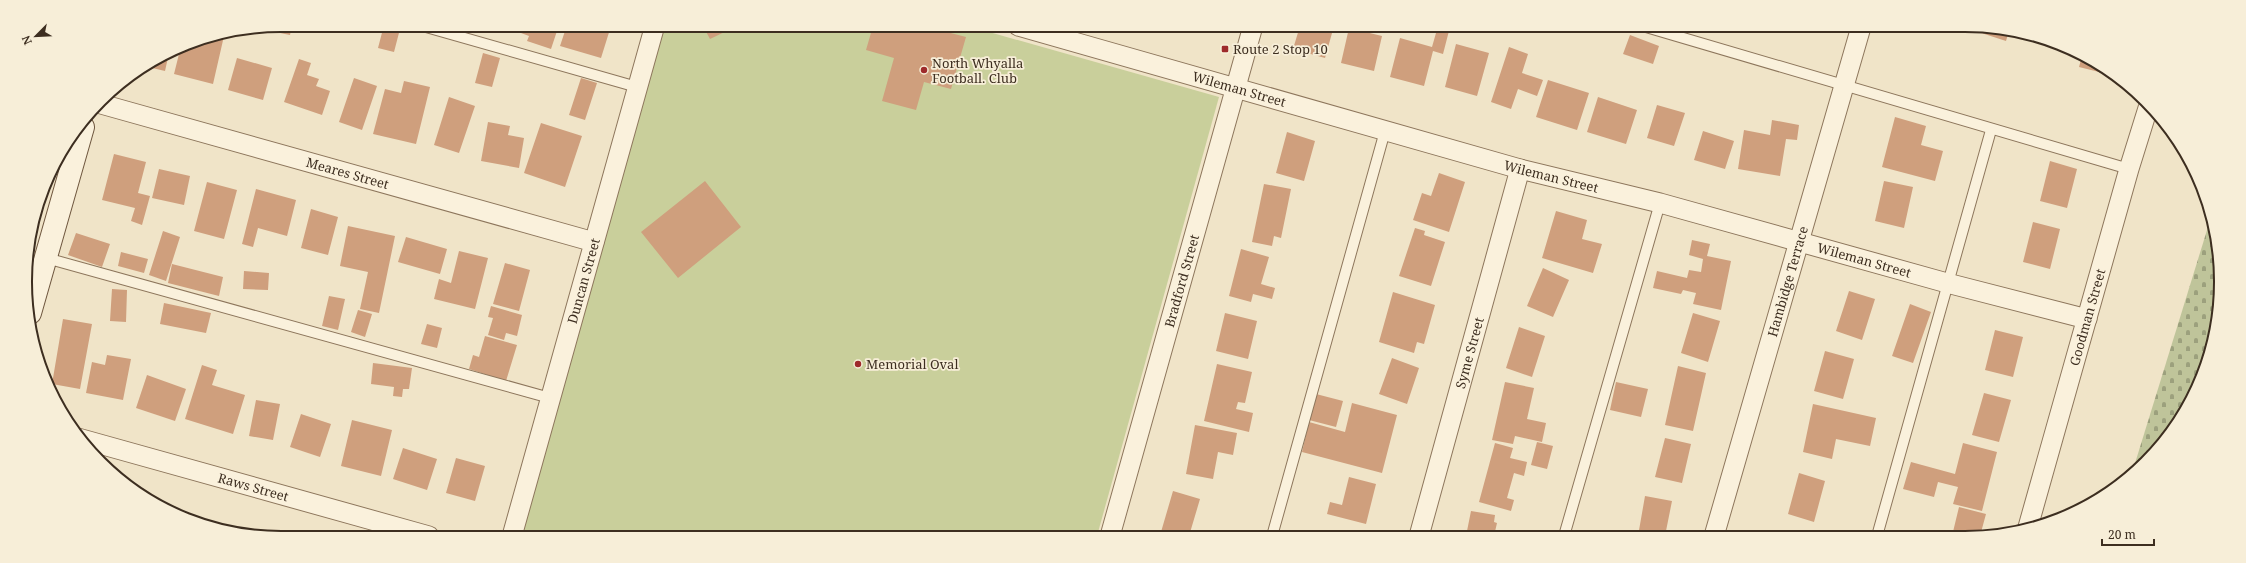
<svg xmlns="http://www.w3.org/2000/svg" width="2246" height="563" viewBox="0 0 2246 563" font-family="'Noto Serif',serif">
  <defs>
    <pattern id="cemetery-stones" width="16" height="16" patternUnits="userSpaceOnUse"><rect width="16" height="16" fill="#bfc49a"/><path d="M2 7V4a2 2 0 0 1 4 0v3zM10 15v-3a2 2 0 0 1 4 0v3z" fill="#9ca07d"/></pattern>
  </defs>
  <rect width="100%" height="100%" fill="#f0e4c8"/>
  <!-- green -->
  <path fill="#c9cf9b" d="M 662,25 L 968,26 L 1219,97 L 1097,536 L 520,536 Z"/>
  <!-- cemetery -->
  <path fill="url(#cemetery-stones)" d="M 2212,214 L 2219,315 L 2194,395 L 2146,463 L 2132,473 Z"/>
  <!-- building -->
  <path fill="#cf9f7d" d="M 282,25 L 292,25 L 290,35 L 275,32 L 276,26 Z
    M 384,25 L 400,29 L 394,52 L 378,48 Z
    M 473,25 L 494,25 L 492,31 Z
    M 514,25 L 559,25 L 551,49 L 527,41 L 529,36 L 513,30 Z
    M 567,25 L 611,26 L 601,58 L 560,46 Z
    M 703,26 L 734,26 L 735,27 L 710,39 Z
    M 873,26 L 924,26 L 966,37 L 951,89 L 924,82 L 916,110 L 882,101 L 894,58 L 866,50 Z
    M 1300,26 L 1334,26 L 1325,58 L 1293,49 Z
    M 1429,26 L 1450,27 L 1443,54 L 1433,51 L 1424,86 L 1390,77 L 1400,38 L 1432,47 L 1436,33 L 1428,31 Z
    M 1970,27 L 1998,27 L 2009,31 L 2006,41 L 1969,29 Z
    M 1349,28 L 1382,36 L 1374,71 L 1341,63 Z
    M 1630,35 L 1659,46 L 1653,64 L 1623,54 Z
    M 224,36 L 213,84 L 174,74 L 181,46 Z
    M 2024,36 L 2052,45 L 2051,47 L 2023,39 Z
    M 1456,44 L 1489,53 L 1477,96 L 1445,87 Z
    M 1509,47 L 1528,54 L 1522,73 L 1543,80 L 1537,96 L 1518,89 L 1511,109 L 1491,102 Z
    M 169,53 L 165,71 L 148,67 Z
    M 483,53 L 500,58 L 492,87 L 475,83 Z
    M 2082,56 L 2093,59 L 2111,75 L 2079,67 Z
    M 237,58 L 272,68 L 263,100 L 228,90 Z
    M 299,59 L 311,63 L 307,75 L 319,79 L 316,86 L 330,91 L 322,115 L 284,102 Z
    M 354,78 L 377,86 L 362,130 L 339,122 Z
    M 581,78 L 597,83 L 585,120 L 569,115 Z
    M 1548,80 L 1589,93 L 1577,130 L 1536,117 Z
    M 404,81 L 430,87 L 416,144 L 373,134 L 385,89 L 401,93 Z
    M 449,97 L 475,106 L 459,153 L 434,145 Z
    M 1598,97 L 1637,110 L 1626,144 L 1587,132 Z
    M 1657,105 L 1685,113 L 1674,146 L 1647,138 Z
    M 1895,117 L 1926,126 L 1921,145 L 1943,151 L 1935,181 L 1882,167 Z
    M 1772,120 L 1799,125 L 1797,140 L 1786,139 L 1780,176 L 1738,169 L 1744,130 L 1770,135 Z
    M 488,122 L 510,126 L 508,135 L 524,138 L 519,168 L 481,161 Z
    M 541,123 L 582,136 L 565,187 L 524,173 Z
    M 1703,131 L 1734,141 L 1725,169 L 1694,160 Z
    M 1287,132 L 1315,141 L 1304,181 L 1276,173 Z
    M 114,154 L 146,162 L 138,193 L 150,196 L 142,225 L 131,221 L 135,208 L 102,200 Z
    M 2050,161 L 2077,169 L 2067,208 L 2040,201 Z
    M 159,169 L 190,176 L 184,205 L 152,198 Z
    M 1439,173 L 1465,182 L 1449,232 L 1413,220 L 1422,193 L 1431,196 Z
    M 705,181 L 741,227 L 678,278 L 641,232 Z
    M 1884,181 L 1913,187 L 1904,228 L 1875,221 Z
    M 207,182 L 237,190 L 224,239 L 194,231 Z
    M 1264,184 L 1291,189 L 1281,238 L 1274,236 L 1272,246 L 1252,242 Z
    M 256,189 L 296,200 L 287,236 L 258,228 L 253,247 L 242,244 Z
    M 311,209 L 338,217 L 328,255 L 301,248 Z
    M 1556,211 L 1587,220 L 1582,239 L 1602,244 L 1593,273 L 1542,258 Z
    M 2033,222 L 2060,229 L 2050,269 L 2023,262 Z
    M 348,226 L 395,236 L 379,313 L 360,309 L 368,272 L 340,266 Z
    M 1415,228 L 1425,231 L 1424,235 L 1445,242 L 1431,286 L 1399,276 Z
    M 163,231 L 180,237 L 166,281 L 149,275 Z
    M 76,233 L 110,244 L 102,267 L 68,255 Z
    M 406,237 L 447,249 L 440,274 L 398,262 Z
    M 1692,240 L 1710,244 L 1707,256 L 1731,261 L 1721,310 L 1693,304 L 1696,293 L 1683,290 L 1681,294 L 1653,288 L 1657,271 L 1687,278 L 1689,270 L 1701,272 L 1703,259 L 1689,255 Z
    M 1241,249 L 1269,257 L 1261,284 L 1275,288 L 1272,299 L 1253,294 L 1251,302 L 1229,296 Z
    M 459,251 L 488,258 L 475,309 L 434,299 L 439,279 L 451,283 Z
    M 121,252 L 148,259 L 144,273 L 118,266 Z
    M 505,263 L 530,270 L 519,311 L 493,304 Z
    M 172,264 L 223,277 L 219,296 L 168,283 Z
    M 1543,268 L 1569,280 L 1553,317 L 1527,306 Z
    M 244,271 L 269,273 L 268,290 L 243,289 Z
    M 112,289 L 127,290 L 126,322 L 110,321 Z
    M 1849,291 L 1875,299 L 1862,340 L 1836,331 Z
    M 1393,292 L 1435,305 L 1424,344 L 1417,342 L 1414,353 L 1379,342 Z
    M 329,296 L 345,299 L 338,330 L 322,326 Z
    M 164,303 L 211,313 L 206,333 L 160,324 Z
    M 1910,304 L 1931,312 L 1913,363 L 1892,356 Z
    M 491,306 L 522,315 L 517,336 L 506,333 L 504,340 L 488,335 L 493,318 L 488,317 Z
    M 358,310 L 372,314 L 365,337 L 351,332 Z
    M 1225,313 L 1257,321 L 1248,359 L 1216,351 Z
    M 1693,313 L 1720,321 L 1708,362 L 1681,353 Z
    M 63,319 L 92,324 L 80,389 L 52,384 Z
    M 427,324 L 442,328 L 437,348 L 421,344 Z
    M 1519,327 L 1545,336 L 1532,377 L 1506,368 Z
    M 1995,330 L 2023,337 L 2013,377 L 1985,370 Z
    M 485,336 L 517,345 L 506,381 L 469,369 L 473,355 L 479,357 Z
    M 1825,351 L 1854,359 L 1843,399 L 1814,391 Z
    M 107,355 L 131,359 L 123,400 L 86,393 L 92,362 L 105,365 Z
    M 1392,358 L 1419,368 L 1407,404 L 1379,394 Z
    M 373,363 L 412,368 L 409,389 L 403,389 L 402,397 L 393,396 L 394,387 L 371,384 Z
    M 1217,364 L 1252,372 L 1245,403 L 1238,402 L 1236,409 L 1253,413 L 1249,432 L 1204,421 Z
    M 202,365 L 217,370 L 212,385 L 245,395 L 233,434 L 185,419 Z
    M 1678,366 L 1706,373 L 1693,431 L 1665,425 Z
    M 147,375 L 186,389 L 175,421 L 136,408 Z
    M 1505,382 L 1534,388 L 1527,419 L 1546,423 L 1542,442 L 1515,436 L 1513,444 L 1492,440 Z
    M 1616,382 L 1648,389 L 1641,417 L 1610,410 Z
    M 1984,393 L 2011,400 L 1999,442 L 1972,435 Z
    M 1316,394 L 1343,401 L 1336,427 L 1309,420 Z
    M 256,400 L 280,404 L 273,440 L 249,436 Z
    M 1352,403 L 1397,415 L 1382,473 L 1302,452 L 1309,422 L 1345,432 Z
    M 1813,404 L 1876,418 L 1870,446 L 1836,439 L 1832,459 L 1803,452 Z
    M 301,414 L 331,424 L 320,457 L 290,447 Z
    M 352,420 L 392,430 L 381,476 L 341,466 Z
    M 1195,425 L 1237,433 L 1233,455 L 1218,452 L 1213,479 L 1186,474 Z
    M 1665,438 L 1691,444 L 1682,483 L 1655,477 Z
    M 1537,442 L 1553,446 L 1547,469 L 1531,465 Z
    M 1495,443 L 1513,448 L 1510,458 L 1527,462 L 1524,476 L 1514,473 L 1507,498 L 1514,500 L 1511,511 L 1479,502 Z
    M 1963,443 L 1997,452 L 1982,511 L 1953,504 L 1958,487 L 1938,482 L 1934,497 L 1903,489 L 1911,462 L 1955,474 Z
    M 403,448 L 437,459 L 427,490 L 393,479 Z
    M 456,458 L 485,466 L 475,501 L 446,493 Z
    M 1799,473 L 1825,481 L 1814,522 L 1788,514 Z
    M 1349,477 L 1376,484 L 1366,524 L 1327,514 L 1330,502 L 1342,505 Z
    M 1173,491 L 1200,499 L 1189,536 L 1175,536 L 1161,532 Z
    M 1645,496 L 1672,501 L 1665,536 L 1638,536 Z
    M 1959,507 L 1986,514 L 1980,536 L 1952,536 Z
    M 1471,511 L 1495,515 L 1494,522 L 1497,523 L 1494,536 L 1466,536 Z"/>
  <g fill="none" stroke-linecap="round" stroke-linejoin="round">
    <defs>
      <path id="service" d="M 419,25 L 637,87
        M 1646,27 L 2129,169
        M 46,258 L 550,398
        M 1272,536 L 1385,131
        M 1564,536 L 1660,203
        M 1877,536 L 1991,130"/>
      <g id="minor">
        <path id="s1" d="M 1018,26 L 1520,169 L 1660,203 L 1947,283 L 2087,319"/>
        <path id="s2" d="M 101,104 L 594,242"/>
        <path id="s3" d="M 78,438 L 429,536"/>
        <path id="s4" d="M 2028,527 L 2129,169 L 2148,108"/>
        <path id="s5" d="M 512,536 L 655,25"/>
        <path id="s6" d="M 1110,536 L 1253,26"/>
        <path id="s7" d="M 1419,536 L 1520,169"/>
        <path id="s8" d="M 1714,536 L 1861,27"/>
      </g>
      <path id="secondary" d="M 30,313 L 83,127"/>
    </defs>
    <!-- service casing -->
    <use href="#service" stroke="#8d765c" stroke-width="12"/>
    <!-- minor casing -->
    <use href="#minor" stroke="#8d765c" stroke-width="21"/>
    <!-- secondary casing -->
    <use href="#secondary" stroke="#6f573f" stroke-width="24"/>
    <!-- service -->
    <use href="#service" stroke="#faf1dc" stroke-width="10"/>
    <!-- minor -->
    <use href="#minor" stroke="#faf1dc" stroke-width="19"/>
    <!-- secondary -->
    <use href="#secondary" stroke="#faf1dc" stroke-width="22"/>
  </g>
  <!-- markers -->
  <g fill="#9e2a2b" stroke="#f7eed8" stroke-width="1.5">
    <rect x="1221" y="45" width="8" height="8" rx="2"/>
    <circle cx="924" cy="70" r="4"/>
    <circle cx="858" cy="364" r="4"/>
  </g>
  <g text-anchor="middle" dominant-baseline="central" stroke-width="3.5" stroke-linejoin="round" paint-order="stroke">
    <!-- poi labels -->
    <g font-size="13" fill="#3d2e20" stroke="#f7eed8" text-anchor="start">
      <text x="1233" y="49">Route 2 Stop 10</text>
      <text x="932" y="63">North Whyalla<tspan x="932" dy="15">Football. Club</tspan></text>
      <text x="866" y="364">Memorial Oval</text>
    </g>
    <!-- street labels -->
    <g font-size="13" fill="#3d2e20" stroke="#f7eed8">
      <text stroke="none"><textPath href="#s1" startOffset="230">Wileman Street</textPath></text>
      <text stroke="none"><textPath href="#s2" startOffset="256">Meares Street</textPath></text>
      <text stroke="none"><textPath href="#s1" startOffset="554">Wileman Street</textPath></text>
      <text stroke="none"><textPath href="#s1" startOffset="878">Wileman Street</textPath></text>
      <text stroke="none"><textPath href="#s5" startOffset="265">Duncan Street</textPath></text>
      <text stroke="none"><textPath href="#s6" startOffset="265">Bradford Street</textPath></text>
      <text stroke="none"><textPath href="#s8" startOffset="265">Hambidge Terrace</textPath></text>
      <text stroke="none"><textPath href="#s4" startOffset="218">Goodman Street</textPath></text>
      <text stroke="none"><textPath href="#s7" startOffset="190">Syme Street</textPath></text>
      <text stroke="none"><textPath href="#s3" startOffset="182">Raws Street</textPath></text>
    </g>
  </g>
  <!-- crop -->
  <path d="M0 0H2246V563H0ZM281 32H1965A249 249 0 0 1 2214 281V282A249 249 0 0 1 1965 531H281A249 249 0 0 1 32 282V281A249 249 0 0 1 281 32Z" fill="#f7eed8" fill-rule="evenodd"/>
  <path fill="none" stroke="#3d2e20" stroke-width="2" d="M281 32H1965A249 249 0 0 1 2214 281V282A249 249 0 0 1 1965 531H281A249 249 0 0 1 32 282V281A249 249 0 0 1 281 32Z"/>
  <!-- north arrow -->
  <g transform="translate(36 36) rotate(246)" stroke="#f7eed8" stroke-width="3" paint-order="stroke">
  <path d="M0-3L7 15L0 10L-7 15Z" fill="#3d2e20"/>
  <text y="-6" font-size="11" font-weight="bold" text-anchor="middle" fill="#3d2e20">N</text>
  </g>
  <!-- scale -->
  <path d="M2102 539v6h52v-6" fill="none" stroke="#3d2e20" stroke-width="2"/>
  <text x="2108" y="539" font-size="12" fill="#3d2e20" stroke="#f7eed8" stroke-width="3" paint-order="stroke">20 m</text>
</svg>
